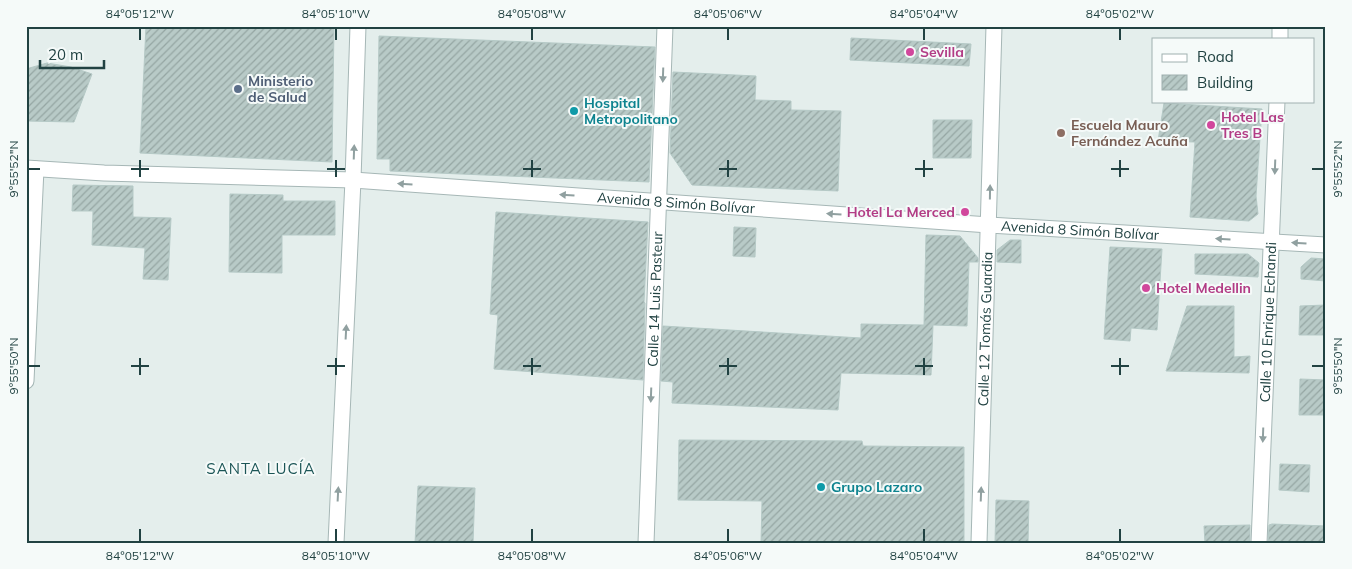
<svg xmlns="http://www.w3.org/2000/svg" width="1352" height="569" viewBox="0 0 1352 569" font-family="Mulish,sans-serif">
  <defs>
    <pattern id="building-hatch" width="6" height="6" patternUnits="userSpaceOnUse" patternTransform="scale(1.25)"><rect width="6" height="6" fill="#b8cac7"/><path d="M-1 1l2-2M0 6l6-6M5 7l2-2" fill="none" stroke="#95a6a3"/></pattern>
  </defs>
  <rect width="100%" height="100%" fill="#e4eeec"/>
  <!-- building -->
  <path fill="url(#building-hatch)" stroke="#b5c9c6" d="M 146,26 L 334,26 L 332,162 L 140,153 Z
    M 379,36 L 655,47 L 649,182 L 390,171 L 390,159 L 377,159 Z
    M 851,38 L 971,44 L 969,66 L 850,60 Z
    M 47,63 L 71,67 L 92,74 L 74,122 L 26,121 L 26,69 Z
    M 673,72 L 756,76 L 755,100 L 791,101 L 791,110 L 841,111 L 838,191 L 692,185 L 670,153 Z
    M 1164,103 L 1262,109 L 1256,196 L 1258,214 L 1249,221 L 1190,217 L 1195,142 L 1158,141 Z
    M 933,120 L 972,120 L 971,158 L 933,158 Z
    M 73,185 L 133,186 L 133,217 L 171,218 L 168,280 L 143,279 L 145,248 L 92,245 L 93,211 L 72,211 Z
    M 230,194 L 283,195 L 283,201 L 335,201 L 335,235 L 282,235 L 282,273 L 229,272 Z
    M 496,212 L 648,222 L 644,302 L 645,303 L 643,380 L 494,369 L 498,315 L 490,314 Z
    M 734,227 L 756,228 L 755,257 L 733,256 Z
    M 926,235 L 960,236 L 978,258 L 978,262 L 969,262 L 967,326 L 933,325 L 931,375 L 841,373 L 838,410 L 672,403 L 673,382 L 661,381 L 663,326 L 861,338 L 861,324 L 924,325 Z
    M 1010,240 L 1021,240 L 1021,263 L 997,262 L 997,250 Z
    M 1110,247 L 1162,249 L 1157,330 L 1131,328 L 1130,341 L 1104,339 Z
    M 1195,254 L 1248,254 L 1259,263 L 1258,277 L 1195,274 Z
    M 1311,258 L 1326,259 L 1326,281 L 1301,279 L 1301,267 Z
    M 1326,305 L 1326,335 L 1299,335 L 1300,306 Z
    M 1187,306 L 1234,306 L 1234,357 L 1250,356 L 1249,373 L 1166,371 Z
    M 1300,379 L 1326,380 L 1326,415 L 1299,415 Z
    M 679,440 L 862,441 L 863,446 L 964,447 L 964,543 L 761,543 L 762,501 L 678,500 Z
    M 1280,464 L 1310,465 L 1309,492 L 1279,490 Z
    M 418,486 L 475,488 L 473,543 L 415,543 Z
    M 996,500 L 1029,501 L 1028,543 L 995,543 Z
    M 1272,524 L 1326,526 L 1326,543 L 1268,543 L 1269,525 Z
    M 1250,525 L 1250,543 L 1205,543 L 1204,526 Z"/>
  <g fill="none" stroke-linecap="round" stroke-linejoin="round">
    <defs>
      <g id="minor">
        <path d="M 1280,39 L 1280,26"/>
        <path id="s1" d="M 26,168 L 104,173 L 353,180 L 989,225 L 1326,245"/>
        <path d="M 26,381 L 36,169"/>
        <path d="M 336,543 L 353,180 L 358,26"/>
        <path id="s2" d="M 646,543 L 665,26"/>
        <path id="s3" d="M 979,543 L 994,26"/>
        <path id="s4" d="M 1259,543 L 1277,101"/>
      </g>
    </defs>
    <!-- minor casing -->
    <use href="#minor" stroke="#a6b7b6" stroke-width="17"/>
    <!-- minor -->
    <use href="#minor" stroke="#fff" stroke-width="15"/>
  </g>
  <!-- one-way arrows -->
  <defs><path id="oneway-solid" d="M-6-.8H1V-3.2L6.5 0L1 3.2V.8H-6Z" transform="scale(1.25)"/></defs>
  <g fill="#90a0a0">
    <use href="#oneway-solid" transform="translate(663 75) rotate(92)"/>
    <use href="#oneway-solid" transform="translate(354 152) rotate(-88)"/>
    <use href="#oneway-solid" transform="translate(1275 167) rotate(92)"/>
    <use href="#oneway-solid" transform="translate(405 184) rotate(-176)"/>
    <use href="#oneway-solid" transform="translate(990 192) rotate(-89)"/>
    <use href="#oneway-solid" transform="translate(567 195) rotate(-176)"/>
    <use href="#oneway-solid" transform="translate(834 214) rotate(-176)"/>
    <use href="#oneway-solid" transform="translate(1223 239) rotate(-177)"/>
    <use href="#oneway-solid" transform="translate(1299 243) rotate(-176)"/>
    <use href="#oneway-solid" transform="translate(346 332) rotate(-87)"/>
    <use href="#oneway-solid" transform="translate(651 395) rotate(92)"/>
    <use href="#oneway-solid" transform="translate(1263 435) rotate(92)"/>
    <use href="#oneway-solid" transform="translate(338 494) rotate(-87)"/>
    <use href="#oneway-solid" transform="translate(981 494) rotate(-88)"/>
  </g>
  <!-- ticks -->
  <path fill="none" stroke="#214242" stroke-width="2" d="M 140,28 L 140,40M 336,28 L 336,40M 532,28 L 532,40M 728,28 L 728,40M 924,28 L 924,40M 1120,28 L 1120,40M 140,160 L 140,177M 336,160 L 336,177M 532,160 L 532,177M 728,160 L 728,177M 924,160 L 924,177M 1120,160 L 1120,177M 28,169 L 40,169M 131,169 L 149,169M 327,169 L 345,169M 523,169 L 541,169M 719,169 L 737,169M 915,169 L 933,169M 1111,169 L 1129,169M 1312,169 L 1324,169M 140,358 L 140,375M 336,358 L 336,375M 532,358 L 532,375M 728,358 L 728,375M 924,358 L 924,375M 1120,358 L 1120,375M 28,366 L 40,366M 131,366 L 149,366M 327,366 L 345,366M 523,366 L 541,366M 719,366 L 737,366M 915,366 L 933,366M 1111,366 L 1129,366M 1312,366 L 1324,366M 140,529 L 140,542M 336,529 L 336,542M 532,529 L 532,542M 728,529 L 728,542M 924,529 L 924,542M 1120,529 L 1120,542"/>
  <!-- markers -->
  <g fill="#d1479c" stroke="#f5faf9" stroke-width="2">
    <circle cx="910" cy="52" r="5"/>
    <circle cx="1211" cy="125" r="5"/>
    <circle cx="965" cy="212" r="5"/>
    <circle cx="1146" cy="288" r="5"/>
  </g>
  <circle fill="#5c6f8a" stroke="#f5faf9" stroke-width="2" cx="238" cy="89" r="5"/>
  <g fill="#0f9aa8" stroke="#f5faf9" stroke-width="2">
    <circle cx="574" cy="111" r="5"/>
    <circle cx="821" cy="487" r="5"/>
  </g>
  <circle fill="#8d6e63" stroke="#f5faf9" stroke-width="2" cx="1061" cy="133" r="5"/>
  <g text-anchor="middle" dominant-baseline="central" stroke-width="4" stroke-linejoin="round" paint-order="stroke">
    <!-- hotel labels -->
    <g font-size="14" font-weight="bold" fill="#b23c85" stroke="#f5faf9" text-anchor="start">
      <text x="920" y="52">Sevilla</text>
      <text x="1221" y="117">Hotel Las<tspan x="1221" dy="16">Tres B</tspan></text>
      <text x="955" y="212" text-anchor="end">Hotel La Merced</text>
      <text x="1156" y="288">Hotel Medellin</text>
    </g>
    <!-- service labels -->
    <g font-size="14" font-weight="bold" fill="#4e5e75" stroke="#f5faf9" text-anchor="start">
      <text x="248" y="81">Ministerio<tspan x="248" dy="16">de Salud</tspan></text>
    </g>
    <!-- culture labels -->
    <g font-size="14" font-weight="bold" fill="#0d838f" stroke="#f5faf9" text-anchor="start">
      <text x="584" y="103">Hospital<tspan x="584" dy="16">Metropolitano</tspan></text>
      <text x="831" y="487">Grupo Lazaro</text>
    </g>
    <!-- education labels -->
    <g font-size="14" font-weight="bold" fill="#785e54" stroke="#f5faf9" text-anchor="start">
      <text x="1071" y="125">Escuela Mauro<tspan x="1071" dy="16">Fernández Acuña</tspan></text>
    </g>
    <!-- street labels -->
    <g font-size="14" fill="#214242" stroke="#f5faf9">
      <text stroke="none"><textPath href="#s1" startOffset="651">Avenida 8 Simón Bolívar</textPath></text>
      <text stroke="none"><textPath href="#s1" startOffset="1056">Avenida 8 Simón Bolívar</textPath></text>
      <text stroke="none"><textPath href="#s2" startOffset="244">Calle 14 Luis Pasteur</textPath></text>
      <text stroke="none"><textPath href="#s4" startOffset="221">Calle 10 Enrique Echandi</textPath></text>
      <text stroke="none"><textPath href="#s3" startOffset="214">Calle 12 Tomás Guardia</textPath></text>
    </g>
    <!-- neighbourhood labels -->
    <g font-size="15" letter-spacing="1" fill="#1b5556" stroke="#f5faf9">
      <text x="261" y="468">SANTA LUCÍA</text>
    </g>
  </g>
  <!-- border -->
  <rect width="1352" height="569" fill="none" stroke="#f5faf9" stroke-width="55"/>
  <!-- legend -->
  <rect x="1152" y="38" width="162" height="65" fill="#f5faf9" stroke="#a0b0b0"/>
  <rect x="1162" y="54" width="25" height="8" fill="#ffffff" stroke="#a0b0b0"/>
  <text x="1197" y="62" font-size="15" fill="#214242">Road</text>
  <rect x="1162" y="75" width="25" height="15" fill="url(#building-hatch)" stroke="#a0b0b0"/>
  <text x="1197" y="88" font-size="15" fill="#214242">Building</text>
  <!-- scale -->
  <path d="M40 60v8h64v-8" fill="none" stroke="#214242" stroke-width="2.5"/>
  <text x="48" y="60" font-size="15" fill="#214242" stroke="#f5faf9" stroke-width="4" paint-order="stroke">20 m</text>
  <rect x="28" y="28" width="1296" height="514" fill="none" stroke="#214242" stroke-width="2"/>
  <g font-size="12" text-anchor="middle" fill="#214242">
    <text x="140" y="18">84°05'12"W</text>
    <text x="336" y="18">84°05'10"W</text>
    <text x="532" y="18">84°05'08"W</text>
    <text x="728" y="18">84°05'06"W</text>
    <text x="924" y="18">84°05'04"W</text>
    <text x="1120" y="18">84°05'02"W</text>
    <text transform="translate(14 169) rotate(-90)" y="4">9°55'52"N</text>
    <text transform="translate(1338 169) rotate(-90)" y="4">9°55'52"N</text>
    <text transform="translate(14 366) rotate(-90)" y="4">9°55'50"N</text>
    <text transform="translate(1338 366) rotate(-90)" y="4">9°55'50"N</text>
    <text x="140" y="560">84°05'12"W</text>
    <text x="336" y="560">84°05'10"W</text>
    <text x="532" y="560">84°05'08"W</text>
    <text x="728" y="560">84°05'06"W</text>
    <text x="924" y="560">84°05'04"W</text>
    <text x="1120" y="560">84°05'02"W</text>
  </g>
</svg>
